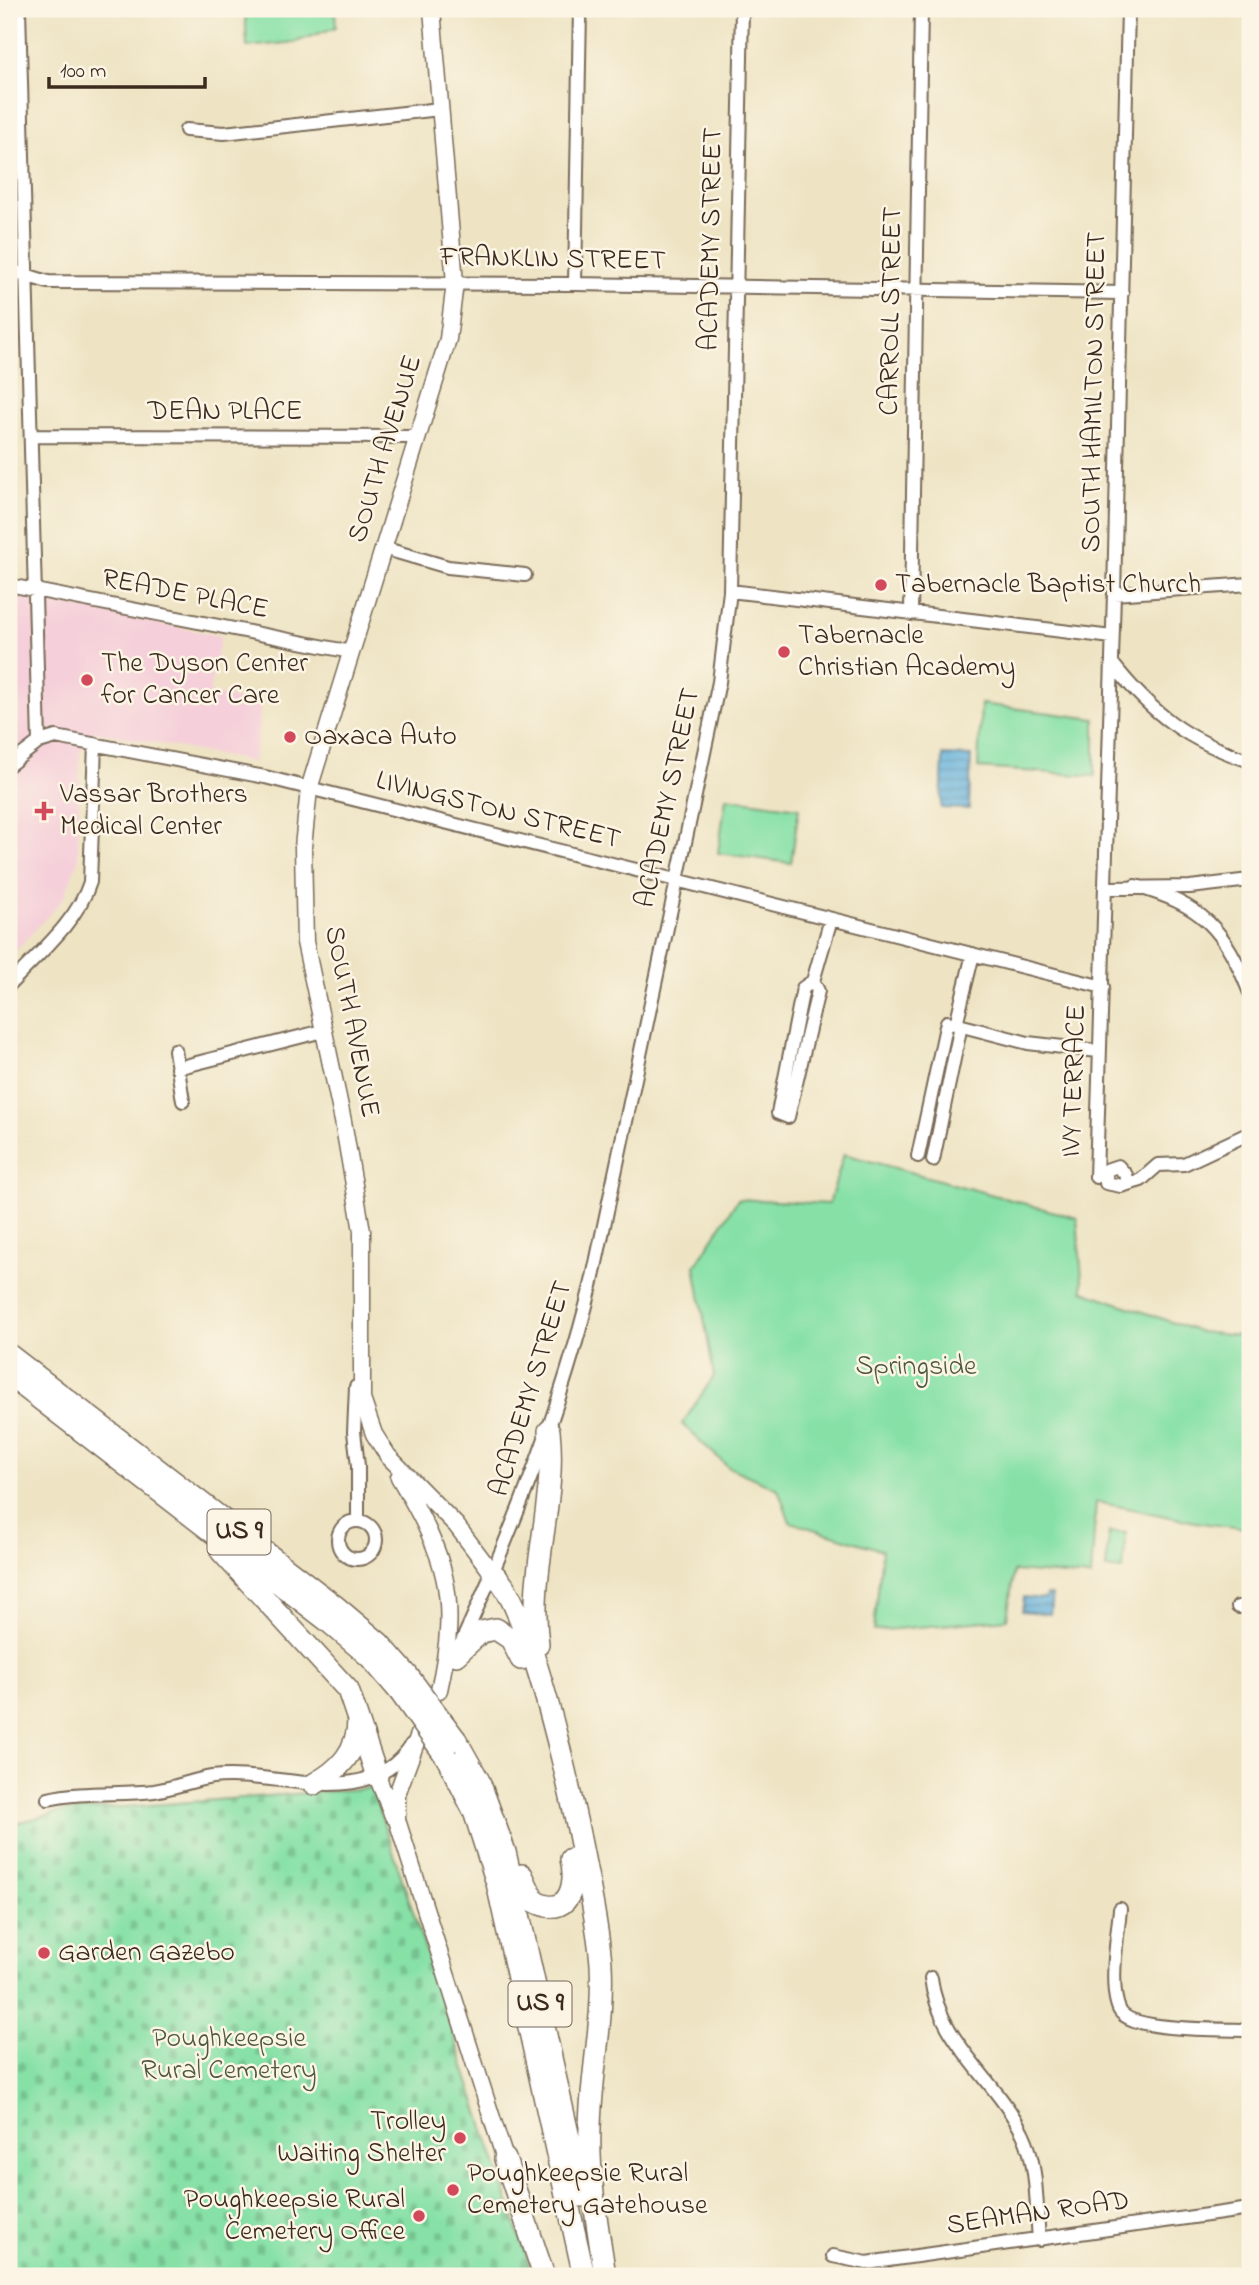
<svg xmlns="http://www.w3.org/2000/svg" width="1259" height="2285" viewBox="0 0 1259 2285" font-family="'Indie Flower',sans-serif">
  <defs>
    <pattern id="cemetery-stones" width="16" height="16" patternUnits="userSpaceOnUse" patternTransform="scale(1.75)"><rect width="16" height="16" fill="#87e1a7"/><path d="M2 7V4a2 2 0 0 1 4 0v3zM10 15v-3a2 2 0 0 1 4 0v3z" fill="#75c18f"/></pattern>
    <pattern id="water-rules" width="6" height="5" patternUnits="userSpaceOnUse" patternTransform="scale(1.75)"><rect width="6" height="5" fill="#63b1dc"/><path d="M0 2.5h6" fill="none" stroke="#5390b2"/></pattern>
  </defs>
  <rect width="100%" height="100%" fill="#fcf5e5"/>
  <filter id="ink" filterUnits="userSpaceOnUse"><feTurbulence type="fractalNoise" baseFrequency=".0143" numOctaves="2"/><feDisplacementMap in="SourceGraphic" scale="14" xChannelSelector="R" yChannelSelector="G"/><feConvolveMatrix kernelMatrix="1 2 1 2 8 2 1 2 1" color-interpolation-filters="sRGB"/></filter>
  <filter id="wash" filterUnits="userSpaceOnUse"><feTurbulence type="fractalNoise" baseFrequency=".00686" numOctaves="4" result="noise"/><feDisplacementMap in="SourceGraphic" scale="28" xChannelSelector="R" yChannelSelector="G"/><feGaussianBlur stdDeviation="1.57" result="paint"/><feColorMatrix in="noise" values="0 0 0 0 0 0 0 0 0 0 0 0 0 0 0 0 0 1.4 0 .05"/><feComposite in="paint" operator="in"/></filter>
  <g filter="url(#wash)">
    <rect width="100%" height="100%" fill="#eee4c4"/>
    <!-- built -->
    <path fill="#f5cfd9" d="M 9,593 L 221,636 L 209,692 L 261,706 L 253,762 L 94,731 L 80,752 L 78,861 L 63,899 L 9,958 Z"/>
    <!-- green -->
    <path fill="#87e1a7" stroke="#618662" stroke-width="2" d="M 245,9 L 335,9 L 336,27 L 296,42 L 247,47 Z
      M 981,704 L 1095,719 L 1095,776 L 978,768 Z
      M 726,798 L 799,808 L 791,863 L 718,853 Z
      M 844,1154 L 1077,1218 L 1083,1291 L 1200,1332 L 1250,1337 L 1250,1528 C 1198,1526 1148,1511 1096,1502 L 1091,1577 L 1014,1571 L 1007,1619 L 874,1631 L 882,1550 L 790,1522 L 778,1489 L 728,1467 L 682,1424 L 714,1376 L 695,1266 L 738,1199 L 829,1204 Z
      M 1109,1532 L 1126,1533 L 1123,1570 L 1106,1569 Z"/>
    <!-- cemetery -->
    <path fill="url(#cemetery-stones)" stroke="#618662" stroke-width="2" d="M 372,1788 L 533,2276 L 9,2276 L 9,1825 L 59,1812 Z"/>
    <!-- water -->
    <path fill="url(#water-rules)" stroke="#4f6e7d" stroke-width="2" d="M 943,755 L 971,756 L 969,809 L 941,808 Z
      M 1047,1595 L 1052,1595 L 1050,1614 L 1022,1611 L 1024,1597 L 1046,1599 Z"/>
  </g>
  <g filter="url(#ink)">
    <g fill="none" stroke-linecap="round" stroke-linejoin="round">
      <defs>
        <path id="street" d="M 19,9 L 39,742
          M 186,130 L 224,133 L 440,109
          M 9,270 L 48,282 L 575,284 L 1122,293
          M 575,284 L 580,9
          M 32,436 L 418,437
          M 383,548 L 448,567 L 525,575
          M 9,585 L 351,652
          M 730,591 L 1112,637
          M 1114,594 L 1250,584
          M 911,614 L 921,9
          M 1112,663 C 1152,714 1188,741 1250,761
          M 9,765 L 39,742 L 56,737 L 265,777 L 1103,987
          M 1135,886 C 1203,905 1224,928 1250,993
          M 1106,888 L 1190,887 L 1250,880
          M 813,981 L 818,991 L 788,1117 L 778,1113 L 803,988 L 813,981 L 831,919
          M 9,985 C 37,955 78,921 90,882 L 95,744
          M 956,1024 L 973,954
          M 175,1050 L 183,1101
          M 177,1068 L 323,1031
          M 918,1156 L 947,1022 L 1028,1043 L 1098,1051
          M 933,1160 L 961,1025
          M 1096,1177 L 1114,594 L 1128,9
          M 1128,1184 L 1126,1175 L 1118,1166 L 1106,1170 L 1106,1183 L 1121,1186 L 1141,1180 L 1158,1165 L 1184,1164 L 1250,1133
          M 356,1387 L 354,1432 L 358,1466 L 358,1521
          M338 1540a19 19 0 1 1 38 0a19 19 0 1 1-38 0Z
          M 1238,1607 L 1250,1606
          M 460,1646 C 514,1527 561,1409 592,1282 L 719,682 L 730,591 L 742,9
          M 48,1799 C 82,1791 120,1795 154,1791 C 174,1788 193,1780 212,1777 C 277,1769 367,1814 412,1744
          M 1120,1909 C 1118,1934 1108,1989 1120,2011 C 1132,2032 1225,2029 1250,2030
          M 931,1978 C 938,2041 996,2079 1023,2134 C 1038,2165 1036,2206 1039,2240
          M 833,2256 L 867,2263 L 1250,2209"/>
        <path id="secondary" d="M 432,9 L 455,283 L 448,339 L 309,789 L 303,847 L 305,942 L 343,1121 L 362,1231 L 362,1399 L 374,1434 L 388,1456 L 456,1525 L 493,1574
          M 399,1477 C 446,1557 460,1596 439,1690
          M 421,1729 L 397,1794 L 397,1820 L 505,2159
          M 377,1776 L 393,1816"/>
        <path id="highway" d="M 9,1355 L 335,1606 L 379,1643 L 408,1676
          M 9,1375 L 328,1621 L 370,1657 L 400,1692
          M 221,1551 L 348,1690 L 377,1776
          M 493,1574 C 536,1603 597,1903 601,1964 C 604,2020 591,2073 590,2128 C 588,2178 598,2227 605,2276
          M 538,1644 C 528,1572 557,1502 549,1431
          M 456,1655 L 481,1632 L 496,1629 L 511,1639 L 521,1659
          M 456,1740 L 479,1781 L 505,1852 L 582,2196
          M 447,1758 L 474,1811 L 497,1883 L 584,2276
          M 314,1784 C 340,1770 358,1751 358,1720
          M 522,1875 L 534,1901 C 568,1920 578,1885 571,1859
          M 505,2159 L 544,2276"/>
      </defs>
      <!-- street casing -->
      <use href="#street" stroke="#7a6b58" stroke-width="16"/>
      <!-- secondary casing -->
      <use href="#secondary" stroke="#7a6b58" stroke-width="19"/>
      <!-- highway casing -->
      <use href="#highway" stroke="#7a6b58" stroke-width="24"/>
      <!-- street -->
      <use href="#street" stroke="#fff" stroke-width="12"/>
      <!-- secondary -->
      <use href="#secondary" stroke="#fff" stroke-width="16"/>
      <!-- highway -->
      <use href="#highway" stroke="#fff" stroke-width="21"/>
      <defs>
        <path id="highway-bridge" d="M 408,1676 L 456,1740
          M 400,1692 L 447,1758"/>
      </defs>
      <!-- highway-bridge casing -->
      <use href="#highway-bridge" stroke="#7a6b58" stroke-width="24" stroke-linecap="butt"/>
      <!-- highway-bridge -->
      <use href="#highway-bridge" stroke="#fff" stroke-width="21"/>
    </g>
  </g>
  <!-- markers -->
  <g fill="#d1495b" stroke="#fcf5e5" stroke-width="2.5">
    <circle cx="881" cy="585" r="7"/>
    <circle cx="784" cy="652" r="7"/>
    <circle cx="87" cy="680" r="7"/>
    <circle cx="290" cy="737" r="7"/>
    <path d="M40.5 800.5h7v7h7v7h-7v7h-7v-7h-7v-7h7z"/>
    <circle cx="44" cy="1953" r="7"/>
    <circle cx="460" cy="2138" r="7"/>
    <circle cx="453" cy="2190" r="7"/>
    <circle cx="419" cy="2216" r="7"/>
  </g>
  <g text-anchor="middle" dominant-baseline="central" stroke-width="5" stroke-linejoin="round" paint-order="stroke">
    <!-- shield labels -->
    <g fill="#fcf5e5" stroke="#75675a" stroke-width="2">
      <rect x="207.5" y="1509.5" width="63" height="45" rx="5"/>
      <rect x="508.5" y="1981.5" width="63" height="45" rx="5"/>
    </g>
    <g font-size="26" font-weight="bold" fill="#3b2a1e">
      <text x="239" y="1532">US 9</text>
      <text x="540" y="2004">US 9</text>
    </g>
    <!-- street labels -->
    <g font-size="28" fill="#3b2a1e" stroke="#fcf5e5">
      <text transform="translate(712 239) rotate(-89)">ACADEMY STREET</text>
      <text transform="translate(553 260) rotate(1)">FRANKLIN STREET</text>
      <text transform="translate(892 311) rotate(-89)">CARROLL STREET</text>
      <text transform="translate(1095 392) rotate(-89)">SOUTH HAMILTON STREET</text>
      <text x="225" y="412">DEAN PLACE</text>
      <text transform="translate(386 449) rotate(-73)">SOUTH AVENUE</text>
      <text transform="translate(185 595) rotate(11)">READE PLACE</text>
      <text transform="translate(669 798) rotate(-78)">ACADEMY STREET</text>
      <text transform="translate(498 811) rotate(14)">LIVINGSTON STREET</text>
      <text transform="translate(351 1022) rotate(79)">SOUTH AVENUE</text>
      <text transform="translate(1075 1081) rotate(-88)">IVY TERRACE</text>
      <text transform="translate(532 1389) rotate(-73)">ACADEMY STREET</text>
      <text transform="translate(1038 2214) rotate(-8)">SEAMAN ROAD</text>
    </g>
    <!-- poi labels -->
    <g font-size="28" fill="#3b2a1e" stroke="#fcf5e5" text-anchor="start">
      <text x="895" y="585">Tabernacle Baptist Church</text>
      <text x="798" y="636">Tabernacle<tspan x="798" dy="32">Christian Academy</tspan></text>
      <text x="101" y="664">The Dyson Center<tspan x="101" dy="32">for Cancer Care</tspan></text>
      <text x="304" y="737">Oaxaca Auto</text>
      <text x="60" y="795">Vassar Brothers<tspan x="60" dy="32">Medical Center</tspan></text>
      <text x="58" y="1953">Garden Gazebo</text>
      <text x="446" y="2122" text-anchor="end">Trolley<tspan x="446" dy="32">Waiting Shelter</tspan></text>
      <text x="467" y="2174">Poughkeepsie Rural<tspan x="467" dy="32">Cemetery Gatehouse</tspan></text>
      <text x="405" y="2200" text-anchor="end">Poughkeepsie Rural<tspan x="405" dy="32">Cemetery Office</tspan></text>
    </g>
    <!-- park labels -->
    <g font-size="28" fill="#4e5840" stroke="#fcf5e5">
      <text x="916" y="1367">Springside</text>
      <text x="229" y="2039">Poughkeepsie<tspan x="229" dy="32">Rural Cemetery</tspan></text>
    </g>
  </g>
  <!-- margin -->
  <rect width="1259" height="2285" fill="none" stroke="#fcf5e5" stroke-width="35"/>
  <!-- scale -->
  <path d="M49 77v10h156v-10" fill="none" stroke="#3b2a1e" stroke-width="3.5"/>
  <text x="60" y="77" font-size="21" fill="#3b2a1e" stroke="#fcf5e5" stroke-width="5" paint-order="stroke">100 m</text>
</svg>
